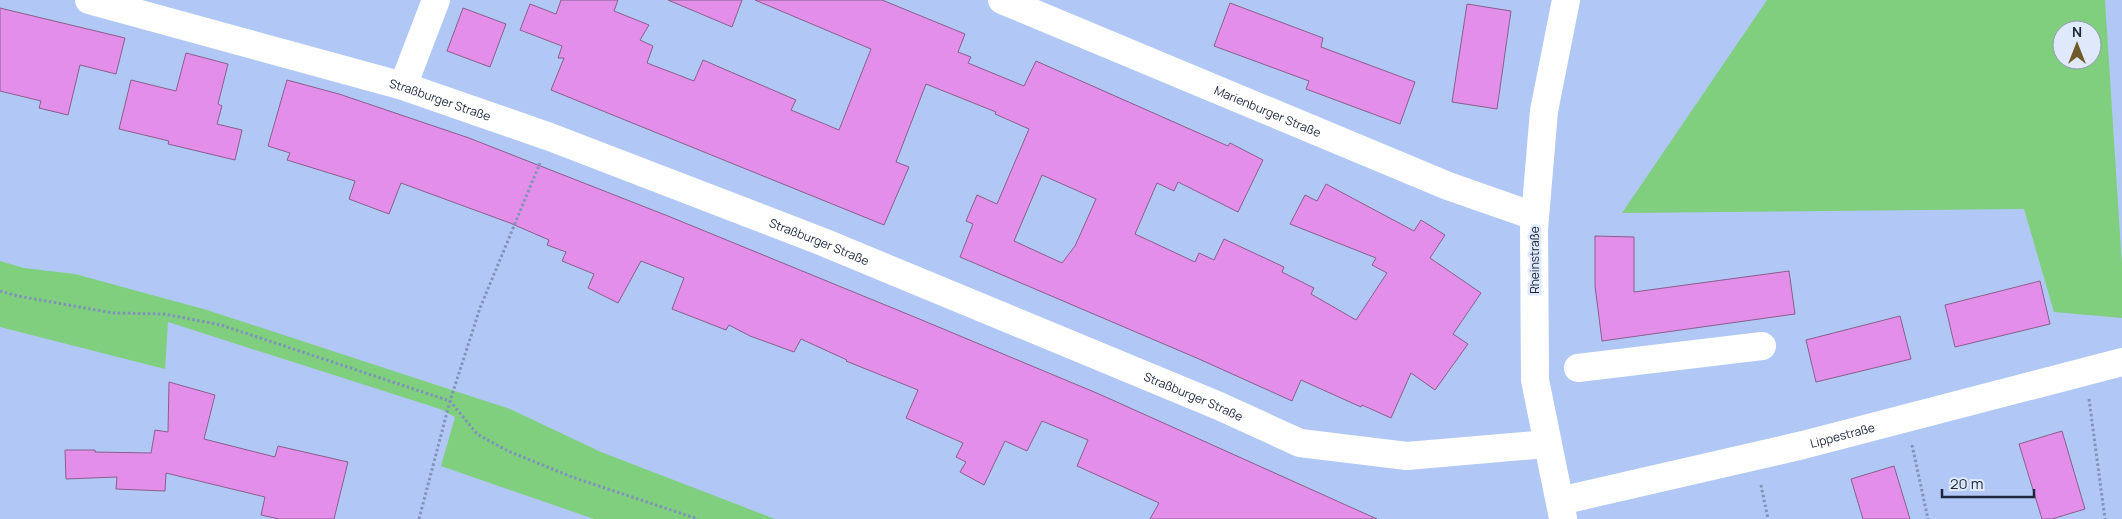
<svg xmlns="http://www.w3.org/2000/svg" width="2122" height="519" viewBox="0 0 2122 519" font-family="Manrope,sans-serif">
  <rect width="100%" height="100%" fill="#b1c8f7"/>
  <!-- green -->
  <path fill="#7fcf7f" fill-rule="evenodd" d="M 1767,0 L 2105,0 L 2122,266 L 2122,318 L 2054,312 L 2024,209 L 1622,213 ZM 2062,30 L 2092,30 L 2092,60 L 2062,60 Z
    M 0,261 L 24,268 L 75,274 L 207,310 L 357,359 L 510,409 L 601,452 L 775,519 L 594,519 L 441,466 L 455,417 L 440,409 L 168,322 L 165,369 L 0,327 Z"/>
  <!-- building -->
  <path fill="#e38fe9" stroke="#8a5e8d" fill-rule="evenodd" d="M 561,0 L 618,0 L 614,11 L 649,25 L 640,40 L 653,46 L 647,63 L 694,81 L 703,60 L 796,100 L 791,110 L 839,130 L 871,49 L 755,0 L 882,0 L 965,34 L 958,52 L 971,57 L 968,63 L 1024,86 L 1036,61 L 1228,146 L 1230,143 L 1263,160 L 1238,212 L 1178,182 L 1174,191 L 1157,183 L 1135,234 L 1195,262 L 1199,253 L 1214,260 L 1224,239 L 1284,267 L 1282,272 L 1314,288 L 1311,294 L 1356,320 L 1387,273 L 1372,265 L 1376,258 L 1290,224 L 1305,195 L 1317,201 L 1326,184 L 1414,231 L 1421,220 L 1445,235 L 1430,258 L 1481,293 L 1453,334 L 1468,344 L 1435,390 L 1411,373 L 1391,418 L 1362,405 L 1361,407 L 1301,380 L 1292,401 L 1199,359 L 960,257 L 973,224 L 966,221 L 977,195 L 997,204 L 1029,129 L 995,114 L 996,112 L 926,84 L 896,162 L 909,167 L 884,225 L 551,90 L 564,58 L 558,58 L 562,46 L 520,30 L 530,4 L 556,14 ZM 1042,175 L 1096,199 L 1075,246 L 1062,263 L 1014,241 Z
    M 668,0 L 742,0 L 732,27 Z
    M 1230,3 L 1323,38 L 1321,47 L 1415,82 L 1400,124 L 1306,89 L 1309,81 L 1214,46 Z
    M 1467,4 L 1511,11 L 1497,109 L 1452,102 Z
    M 0,8 L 125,38 L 116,74 L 80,65 L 68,115 L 39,108 L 41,101 L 0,91 Z
    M 463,8 L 506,24 L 490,67 L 447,51 Z
    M 186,53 L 228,64 L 218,104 L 222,106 L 217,124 L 242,130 L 235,160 L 168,144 L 169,141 L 119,129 L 131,80 L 176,91 Z
    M 287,80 L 339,94 L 469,138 L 668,216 L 917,318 L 1099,394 L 1377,519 L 1150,519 L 1159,503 L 1077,466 L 1088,440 L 1042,421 L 1027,451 L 1005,441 L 984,485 L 960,472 L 966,462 L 956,457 L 963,443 L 906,418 L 918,390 L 846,361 L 847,360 L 801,339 L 794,352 L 750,336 L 729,325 L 726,330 L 672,309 L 684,278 L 641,261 L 618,303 L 588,288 L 594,274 L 562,261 L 566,252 L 547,245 L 549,240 L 510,223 L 401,183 L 389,214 L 349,199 L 355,181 L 287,160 L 290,153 L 268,146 Z
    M 1595,236 L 1634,237 L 1634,292 L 1789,271 L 1795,314 L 1602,341 L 1595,286 Z
    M 2040,281 L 2050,324 L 1955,347 L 1945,305 Z
    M 1900,316 L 1911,359 L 1816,382 L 1806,340 Z
    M 169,382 L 215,395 L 204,439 L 275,457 L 278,446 L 348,462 L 334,519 L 279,519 L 261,515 L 265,497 L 166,473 L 165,491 L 116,489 L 117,477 L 66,479 L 65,450 L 95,450 L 95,452 L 151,453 L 155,430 L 168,432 Z
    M 2062,431 L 2085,509 L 2052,519 L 2042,519 L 2019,444 Z
    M 1894,466 L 1910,519 L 1863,519 L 1851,479 Z"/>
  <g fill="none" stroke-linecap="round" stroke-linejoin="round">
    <!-- path -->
    <path stroke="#8093ba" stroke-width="3" stroke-dasharray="2.5 2.5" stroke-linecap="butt" d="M 0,291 L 18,296 L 113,313 L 164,314 L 221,325 L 450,401 L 477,434 L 508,451 L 572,477 L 698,519
      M 2089,399 L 2105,519
      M 1912,445 L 1928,519
      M 1761,485 L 1768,519
      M 419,519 L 450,401 L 480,308 L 540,163"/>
    <!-- minor -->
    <g stroke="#fff" stroke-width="28">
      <path id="s1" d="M 89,0 L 403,86 L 550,137 L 823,242 L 1219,406 L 1300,443 L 1407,456 L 1547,444"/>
      <path id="s2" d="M 1002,0 L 1448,186 L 1534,216"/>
      <path d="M 403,86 L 436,0"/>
      <path d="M 1578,368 L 1762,346"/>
      <path id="s3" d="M 1560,501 L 1803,445 L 2122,362"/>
      <path d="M 1563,518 L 1535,380 L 1534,229 L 1544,111 L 1566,0"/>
    </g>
  </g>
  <g text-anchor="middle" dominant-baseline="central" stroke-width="5" stroke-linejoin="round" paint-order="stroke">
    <!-- street labels -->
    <g font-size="12" fill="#1c273d" stroke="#dfe9fb">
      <text stroke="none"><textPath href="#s1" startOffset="365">Straßburger Straße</textPath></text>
      <text stroke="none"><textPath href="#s2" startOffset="288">Marienburger Straße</textPath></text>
      <text stroke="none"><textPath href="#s1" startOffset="770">Straßburger Straße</textPath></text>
      <text transform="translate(1534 260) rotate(-90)">Rheinstraße</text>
      <text stroke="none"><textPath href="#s1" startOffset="1175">Straßburger Straße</textPath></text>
      <text stroke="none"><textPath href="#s3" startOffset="290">Lippestraße</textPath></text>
    </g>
  </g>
  <!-- north arrow -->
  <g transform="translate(2077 45)"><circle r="24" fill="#dfe9fb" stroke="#919baf"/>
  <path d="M0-4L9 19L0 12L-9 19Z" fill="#705a29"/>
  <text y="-8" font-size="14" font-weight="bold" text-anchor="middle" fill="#1c273d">N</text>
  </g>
  <!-- scale -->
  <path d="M1942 489v8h92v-8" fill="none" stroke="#1c273d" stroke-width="2.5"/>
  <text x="1950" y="489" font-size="15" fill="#1c273d" stroke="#dfe9fb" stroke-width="4" paint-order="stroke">20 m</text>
</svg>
